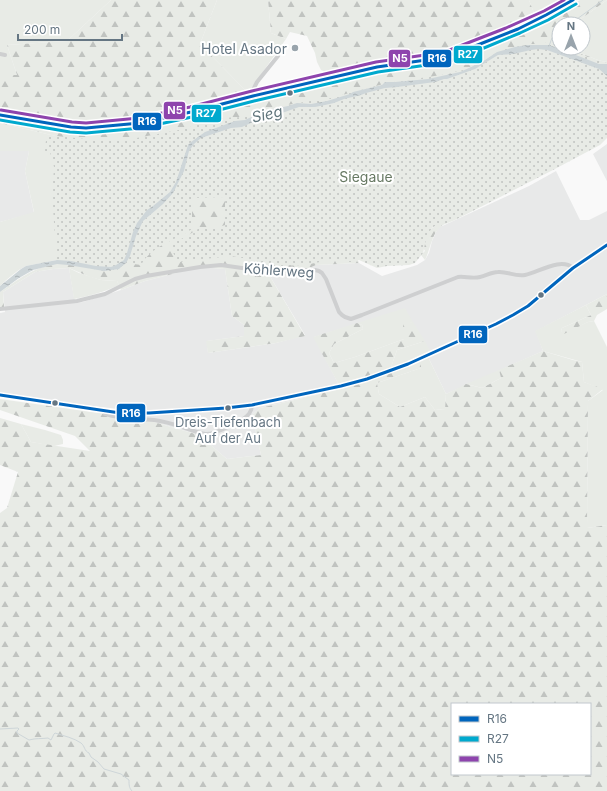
<svg xmlns="http://www.w3.org/2000/svg" width="607" height="791" viewBox="0 0 607 791" font-family="Inter,sans-serif">
  <defs>
    <pattern id="forest-firs" width="22" height="20" patternUnits="userSpaceOnUse"><rect width="22" height="20" fill="#e8ebe6"/><path d="M5 1l3.5 6h-7zM16 11l3.5 6h-7z" fill="#c0c3c0"/></pattern>
    <pattern id="park-dots" width="8" height="8" patternUnits="userSpaceOnUse"><rect width="8" height="8" fill="#e8ebe6"/><path d="M2 2h.1M6 6h.1" fill="none" stroke="#c0c3c0" stroke-width="1.8" stroke-linecap="round"/></pattern>
    <pattern id="water-ripples" width="26" height="14" patternUnits="userSpaceOnUse"><rect width="26" height="14" fill="#ced6d9"/><path d="M2 4q2-2 4 0t4 0M15 11q2-2 4 0t4 0" fill="none" stroke="#abb2b5"/></pattern>
  </defs>
  <rect width="100%" height="100%" fill="#f9f9f9"/>
  <!-- built -->
  <path fill="#e8e9e9" d="M 607,144 L 607,181 L 593,154 Z
    M 0,151 L 29,151 L 25,171 L 34,213 L 0,222 Z
    M 556,171 L 580,220 L 589,220 L 607,211 L 607,294 L 536,331 L 543,351 L 446,394 L 405,309 L 314,337 L 340,387 L 316,395 L 260,408 L 252,415 L 261,455 L 227,459 L 199,435 L 133,416 L 118,409 L 0,395 L 0,313 L 5,312 L 3,292 L 35,272 L 53,269 L 69,268 L 75,303 L 83,302 L 121,290 L 145,281 L 200,267 L 225,269 L 232,316 L 244,325 L 244,336 L 207,341 L 208,353 L 276,343 L 305,335 L 268,273 L 307,269 L 316,265 L 359,263 L 382,276 L 417,265 L 425,260 L 429,253 L 432,241 L 438,228 L 529,186 Z"/>
  <!-- green -->
  <path fill="#e8ebe6" d="M 0,0 L 111,0 L 67,41 L 7,45 L 17,75 L 0,75 Z
    M 217,0 L 268,0 L 271,33 L 286,39 L 248,93 L 200,44 Z
    M 529,0 L 566,0 L 567,1 L 536,18 Z
    M 607,0 L 607,62 C 593,60 580,51 566,49 L 566,48 L 583,48 L 583,24 L 574,24 Z
    M 0,123 L 64,138 L 57,260 L 26,266 C 16,271 8,278 0,286 L 0,222 L 34,212 L 25,171 L 29,151 L 0,151 Z
    M 69,268 L 79,273 L 101,280 L 117,281 L 119,285 C 104,292 90,296 74,299 Z
    M 586,305 L 591,315 L 562,328 L 561,331 L 564,333 L 588,322 L 594,321 L 607,347 L 607,525 L 587,528 L 588,401 L 603,390 L 584,382 L 582,362 L 543,351 L 535,331 Z
    M 405,308 L 413,322 L 407,324 L 404,339 L 355,357 L 334,363 L 329,353 L 334,344 L 363,329 L 362,325 L 357,323 Z
    M 425,341 L 430,351 L 429,359 L 446,394 L 445,409 L 435,410 L 425,397 L 400,407 L 379,394 L 377,383 L 421,368 L 389,373 L 397,350 Z
    M 499,370 L 501,378 L 482,388 L 466,384 Z
    M 21,424 L 45,430 L 61,435 L 63,440 L 63,444 L 54,446 L 31,442 Z"/>
  <!-- forest -->
  <path fill="url(#forest-firs)" fill-rule="evenodd" d="M 111,0 L 217,0 L 200,44 L 248,93 L 249,100 L 388,68 L 440,61 L 473,52 L 545,21 L 580,0 L 607,0 L 574,24 L 559,24 L 559,35 L 555,38 L 554,41 L 556,43 L 559,45 L 559,48 L 566,48 L 566,49 C 580,51 593,60 607,62 L 607,64 L 482,62 L 460,72 L 439,76 L 355,251 L 359,263 L 316,265 L 307,269 L 268,273 L 305,336 L 276,343 L 208,353 L 206,341 L 244,336 L 244,325 L 232,316 L 225,269 L 200,267 L 145,281 L 121,290 L 117,281 L 101,280 L 90,277 L 69,268 L 53,269 L 35,272 L 3,292 L 4,307 L 0,307 L 0,292 C 18,280 33,267 56,264 C 68,263 82,267 94,269 L 139,142 L 106,142 L 64,138 L 0,123 L 0,75 L 17,75 L 7,45 L 67,41 Z
    M 268,0 L 529,0 L 536,18 L 475,44 L 439,55 L 388,61 L 329,74 L 321,70 L 317,62 L 315,53 L 307,36 L 290,32 L 286,39 L 271,33 Z
    M 440,223 L 442,226 C 432,232 430,250 425,260 L 421,255 L 425,251 L 417,238 Z
    M 607,294 L 607,309 L 597,315 L 594,321 L 588,322 L 564,334 L 561,331 L 562,328 L 591,315 L 586,305 Z
    M 413,322 L 425,341 L 397,350 L 389,373 L 421,362 L 421,368 L 377,383 L 379,394 L 400,407 L 425,397 L 435,410 L 445,409 L 446,394 L 466,384 L 482,388 L 501,378 L 499,370 L 543,351 L 573,360 L 582,362 L 584,382 L 603,389 L 588,401 L 587,528 L 607,525 L 607,791 L 0,791 L 0,513 L 7,508 L 18,472 L 0,465 L 0,418 L 21,424 L 31,442 L 90,451 L 75,436 L 0,410 L 0,399 L 98,413 L 133,416 L 199,435 L 227,459 L 261,455 L 252,415 L 260,408 L 316,395 L 340,387 L 313,337 L 357,323 L 362,325 L 363,329 L 334,344 L 329,353 L 334,363 L 355,357 L 404,339 L 403,324 ZM 452,704 L 590,704 L 590,774 L 452,774 Z"/>
  <!-- park -->
  <path fill="url(#park-dots)" d="M 541,42 L 557,45 L 559,46 L 559,48 C 575,48 591,61 607,63 L 607,138 L 600,145 L 553,170 L 455,220 L 438,227 L 435,226 L 432,228 L 427,235 L 423,253 L 415,263 L 409,265 L 387,266 L 377,268 L 359,260 L 350,262 L 336,260 L 325,261 L 305,265 L 278,266 L 267,265 L 257,262 L 248,259 L 231,256 L 178,262 L 169,245 L 187,236 L 198,229 L 216,228 L 225,225 L 225,197 L 192,198 L 192,229 C 175,241 152,245 141,265 L 126,263 L 117,270 L 108,272 L 70,264 L 57,265 L 51,181 L 53,181 L 54,167 L 50,152 L 44,152 L 47,135 L 104,141 L 126,140 L 184,129 L 205,122 L 218,118 L 246,117 L 287,105 L 310,101 L 327,99 L 387,83 L 448,74 L 463,70 L 478,64 L 501,50 L 528,44 L 538,44 Z"/>
  <!-- water -->
  <path fill="url(#water-ripples)" d="M 527,45 L 549,45 L 563,50 L 599,64 L 607,64 L 607,76 L 599,69 L 547,50 L 538,49 L 531,50 L 513,54 L 498,55 L 475,69 L 447,79 L 444,79 L 435,82 L 397,87 L 385,88 L 366,93 L 361,95 L 344,99 L 334,103 L 325,105 L 315,107 L 299,107 L 282,113 L 267,116 L 242,127 L 231,128 L 201,138 L 194,144 L 189,151 L 184,171 L 173,193 L 163,204 L 143,221 L 136,236 L 130,256 L 126,263 L 121,267 L 119,269 L 104,271 L 68,265 L 57,264 L 33,270 L 19,278 L 0,292 L 0,286 L 21,269 L 26,266 L 36,264 L 57,260 L 71,261 L 96,266 L 111,267 L 116,265 L 124,260 L 127,253 L 133,232 L 137,223 L 147,210 L 153,206 L 170,192 L 176,182 L 188,145 L 191,142 L 205,132 L 235,121 L 245,120 L 264,111 L 288,106 L 297,103 L 311,104 L 327,101 L 350,94 L 353,92 L 382,85 L 385,82 L 395,82 L 428,79 L 460,72 L 482,62 L 497,52 L 515,47 Z"/>
  <g fill="none" stroke-linecap="round" stroke-linejoin="round">
    <!-- stream -->
    <path stroke="#ced6d9" stroke-width="1" d="M 573,24 L 577,19 L 603,0
      M 549,46 L 552,38 L 559,33
      M 0,729 L 18,728 L 19,729 L 17,731 L 17,733 L 29,740 C 36,738 41,739 48,738 L 51,740 L 54,734 L 55,733 C 64,736 74,738 81,743 C 85,746 84,751 89,753 L 91,757 L 98,762 L 104,769 L 121,774 L 129,780 C 129,785 129,788 132,791"/>
    <!-- minor -->
    <path stroke="#cecfd0" stroke-width="4" d="M 0,54 L 5,55
      M 253,96 L 253,90 L 257,82 L 278,56
      M 0,309 L 77,301 L 105,294 L 135,279 L 146,276 L 200,267 L 221,265 L 263,271 L 307,270 L 315,270 L 319,271 L 322,273 L 326,279 L 339,312 L 342,315 L 345,317 L 351,319 L 362,315 L 458,277 C 465,276 472,279 480,277 C 486,276 491,272 498,272 C 507,271 515,277 525,275 C 539,272 561,257 573,268
      M 0,395 L 120,413 L 149,413 L 226,408 L 252,405 L 341,386 L 367,379 L 408,364 L 496,324 L 513,315 L 528,306 L 573,268 L 587,258 L 607,245
      M 105,411 L 105,414 C 121,420 137,418 154,420 C 172,422 188,430 205,434 C 213,435 244,421 249,414 C 251,411 252,409 252,405"/>
    <!-- primary -->
    <path stroke="#e1e2e2" stroke-width="6" d="M 0,115 L 71,127 L 86,128 L 140,123 L 191,112 L 253,96 L 377,67 C 399,63 420,62 441,58 C 461,53 480,44 499,37 C 524,26 550,15 573,0"/>
    <defs>
      <path id="bus-1" d="M 0,115 L 71,127 L 86,128 L 140,123 L 191,112 L 253,96 L 377,67 L 433,59 L 448,56 L 470,48 L 518,29 L 546,15 L 573,0
        M 0,395 L 120,413 L 149,413 L 226,408 L 252,405 L 341,386 L 367,379 L 408,364 L 496,324 L 513,315 L 528,306 L 573,268 L 607,245"/>
      <path id="bus-2" d="M 0,120 L 70,132 L 86,133 L 141,128 L 192,117 L 254,101 L 378,72 L 434,64 L 450,61 L 472,53 L 520,33 L 548,20 L 576,4"/>
      <path id="bus-3" d="M 1,110 L 72,122 L 86,123 L 139,118 L 190,107 L 252,91 L 376,62 L 432,54 L 447,51 L 506,28 L 544,11 L 564,0"/>
    </defs>
    <!-- bus-1 casing -->
    <use href="#bus-1" stroke="#fff" stroke-width="6"/>
    <!-- bus-2 casing -->
    <use href="#bus-2" stroke="#fff" stroke-width="6"/>
    <!-- bus-3 casing -->
    <use href="#bus-3" stroke="#fff" stroke-width="6"/>
    <!-- bus-1 -->
    <use href="#bus-1" stroke="#0065bd" stroke-width="3"/>
    <!-- bus-2 -->
    <use href="#bus-2" stroke="#00a9ce" stroke-width="3"/>
    <!-- bus-3 -->
    <use href="#bus-3" stroke="#8e44ad" stroke-width="3"/>
  </g>
  <!-- markers -->
  <circle fill="#99a4ac" stroke="#fff" stroke-width="1.5" cx="295" cy="48" r="4"/>
  <g fill="#657683" stroke="#fff" stroke-width="1.5">
    <circle cx="290" cy="93" r="3.5"/>
    <circle cx="541" cy="295" r="3.5"/>
    <circle cx="55" cy="403" r="3.5"/>
    <circle cx="228" cy="408" r="3.5"/>
  </g>
  <g text-anchor="middle" dominant-baseline="central" stroke-width="4" stroke-linejoin="round" paint-order="stroke">
    <!-- bus labels -->
    <g font-size="13" fill="#657683" stroke="#fff">
      <text x="228" y="422">Dreis-Tiefenbach<tspan x="228" dy="16">Auf der Au</tspan></text>
    </g>
    <!-- poi labels -->
    <g font-size="14" fill="#657683" stroke="#fff" text-anchor="end">
      <text x="287" y="48">Hotel Asador</text>
    </g>
    <!-- park labels -->
    <g font-size="14" fill="#687a64" stroke="#fff">
      <text x="366" y="176">Siegaue</text>
    </g>
    <!-- street labels -->
    <g font-size="14" fill="#657683" stroke="#fff">
      <text transform="translate(279 270) rotate(4)">Köhlerweg</text>
    </g>
    <!-- water labels -->
    <g font-size="15" font-style="italic" fill="#60757c" stroke="#fff">
      <text transform="translate(267 114) rotate(-13)">Sieg</text>
    </g>
  </g>
  <g stroke="#fff" stroke-width="1.5">
    <rect x="453" y="45" width="30" height="19" rx="4" fill="#00a9ce"/>
    <rect x="422" y="49" width="30" height="19" rx="4" fill="#0065bd"/>
    <rect x="388" y="49" width="23" height="19" rx="4" fill="#8e44ad"/>
    <rect x="163" y="101" width="23" height="19" rx="4" fill="#8e44ad"/>
    <rect x="191" y="104" width="31" height="19" rx="4" fill="#00a9ce"/>
    <rect x="132" y="112" width="30" height="19" rx="4" fill="#0065bd"/>
    <rect x="458" y="325" width="30" height="19" rx="4" fill="#0065bd"/>
    <rect x="116" y="403" width="30" height="20" rx="4" fill="#0065bd"/>
  </g>
  <g font-size="11" text-anchor="middle" font-weight="bold" fill="#fff">
    <text x="468" y="58">R27</text>
    <text x="437" y="62">R16</text>
    <text x="400" y="62">N5</text>
    <text x="175" y="114">N5</text>
    <text x="206" y="117">R27</text>
    <text x="147" y="125">R16</text>
    <text x="473" y="338">R16</text>
    <text x="131" y="417">R16</text>
  </g>
  <!-- legend -->
  <rect x="451" y="703" width="140" height="72" fill="#ffffff" stroke="#c1c8cd"/>
  <rect x="459" y="716" width="20" height="6" fill="#0065bd" stroke="#c1c8cd"/>
  <text x="487" y="723" font-size="12" fill="#657683">R16</text>
  <rect x="459" y="736" width="20" height="6" fill="#00a9ce" stroke="#c1c8cd"/>
  <text x="487" y="743" font-size="12" fill="#657683">R27</text>
  <rect x="459" y="756" width="20" height="6" fill="#8e44ad" stroke="#c1c8cd"/>
  <text x="487" y="763" font-size="12" fill="#657683">N5</text>
  <!-- north arrow -->
  <g transform="translate(571 36)"><circle r="19" fill="#ffffff" stroke="#c1c8cd"/>
  <path d="M0-3L7 15L0 10L-7 15Z" fill="#99a4ac"/>
  <text y="-6" font-size="11" font-weight="bold" text-anchor="middle" fill="#657683">N</text>
  </g>
  <!-- scale -->
  <path d="M18 34v6h104v-6" fill="none" stroke="#657683" stroke-width="2"/>
  <text x="24" y="34" font-size="12" fill="#657683" stroke="#ffffff" stroke-width="3" paint-order="stroke">200 m</text>
</svg>
